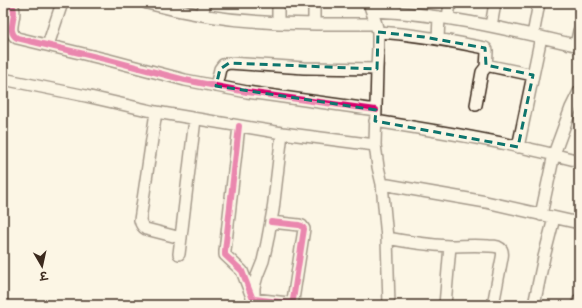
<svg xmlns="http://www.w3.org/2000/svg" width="582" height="308" viewBox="0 0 582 308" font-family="Sriracha,'Playpen Sans Deva',sans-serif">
  <rect width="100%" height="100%" fill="#fcf5e5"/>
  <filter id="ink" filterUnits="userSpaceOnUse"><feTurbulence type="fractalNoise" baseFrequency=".025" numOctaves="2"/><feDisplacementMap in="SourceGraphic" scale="8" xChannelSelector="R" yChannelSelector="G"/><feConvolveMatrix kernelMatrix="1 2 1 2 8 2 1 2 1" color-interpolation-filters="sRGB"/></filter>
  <g filter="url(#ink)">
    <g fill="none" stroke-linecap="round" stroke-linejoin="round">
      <defs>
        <path id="minor" d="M 10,3 C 21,13 4,30 17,38 L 109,60 L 185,80 L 247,92 L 376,110
          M 147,3 C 184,13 225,20 264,22 C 301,25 339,24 376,24
          M 369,3 L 376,24 L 378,32 L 378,47 L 377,69 L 375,145 L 378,167 L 382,184 L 387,238 L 389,305
          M 372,11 C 442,13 511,30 579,46
          M 202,15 L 205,3
          M 448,18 L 450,3
          M 278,23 L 278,3
          M 314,24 L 314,3
          M 491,26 L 495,3
          M 378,32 C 414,34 450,41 485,48 L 487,50 L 487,52 L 486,67
          M 533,35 L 539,3
          M 438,39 L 439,17
          M 48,45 L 62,3
          M 576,45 L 579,31
          M 3,79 L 86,96 L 156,112 L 282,133 L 375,145
          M 216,86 L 220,69 L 223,65 L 229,63 L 304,68 L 377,69
          M 476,105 L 482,72 L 486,67 L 490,66 L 533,75
          M 156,112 L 140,220 C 141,224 142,227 146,229 L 181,238
          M 375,121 C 444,132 512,143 579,161
          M 239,126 L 225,251 L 225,255 L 242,271 L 252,297 L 254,299 L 288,303 L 292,302 L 293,300 L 304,229 L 302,226 L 299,225 L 271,222
          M 518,147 L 541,37
          M 382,184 L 486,202 L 579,223
          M 541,215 L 554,154 L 571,108 L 579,92
          M 387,238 C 408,242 428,245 449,246 C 462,246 475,245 489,246 C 492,246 495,246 498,247 C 503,249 503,253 502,258 L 493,305
          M 179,254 L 195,119
          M 254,298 L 254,287 L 257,276 L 263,261 L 267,243 L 273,210 L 282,133
          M 445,305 L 450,246
          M 534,305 L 544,257 L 554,218
          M 577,305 L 579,300"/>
      </defs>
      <!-- minor casing -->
      <use href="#minor" stroke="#3b2a1e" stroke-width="14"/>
      <!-- minor -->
      <use href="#minor" stroke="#fcf5e5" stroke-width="11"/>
      <defs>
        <path id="cycleway" d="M 10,3 C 21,13 4,30 17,38 L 109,60 L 185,80 L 247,92 L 376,110
          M 239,126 L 225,251 L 225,255 L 242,271 L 252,297 L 254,299 L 288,303 L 292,302 L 293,300 L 304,229 L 302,226 L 299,225 L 271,222"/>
      </defs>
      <!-- cycleway casing -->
      <use href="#cycleway" stroke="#fcf5e5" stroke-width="8"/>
      <!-- cycleway -->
      <use href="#cycleway" stroke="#d6006c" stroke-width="6"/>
    </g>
  </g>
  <!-- marked area -->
  <path d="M0 0H582V308H0ZM 378,32 L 424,37 L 485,48 L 486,65 L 533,75 L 518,147 L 375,121 L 376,110 L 216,86 L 220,69 L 229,63 L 377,69 Z" fill="#fcf5e5" fill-opacity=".55" fill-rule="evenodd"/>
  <path fill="none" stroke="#0f766e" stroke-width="3" stroke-dasharray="8 5" stroke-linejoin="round" d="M 378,32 L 424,37 L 485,48 L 486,65 L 533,75 L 518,147 L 375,121 L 376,110 L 216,86 L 220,69 L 229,63 L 377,69 Z"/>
  <!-- margin -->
  <rect width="582" height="308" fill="none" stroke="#fcf5e5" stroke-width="16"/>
  <rect x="8" y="8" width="566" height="292" fill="none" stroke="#3b2a1e" stroke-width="1.5" filter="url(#ink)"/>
  <!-- north arrow -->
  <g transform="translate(42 266) rotate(171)" stroke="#fcf5e5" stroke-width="3" paint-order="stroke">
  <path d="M0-3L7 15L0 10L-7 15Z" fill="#3b2a1e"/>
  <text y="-6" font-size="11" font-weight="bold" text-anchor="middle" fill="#3b2a1e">उ</text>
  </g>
</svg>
